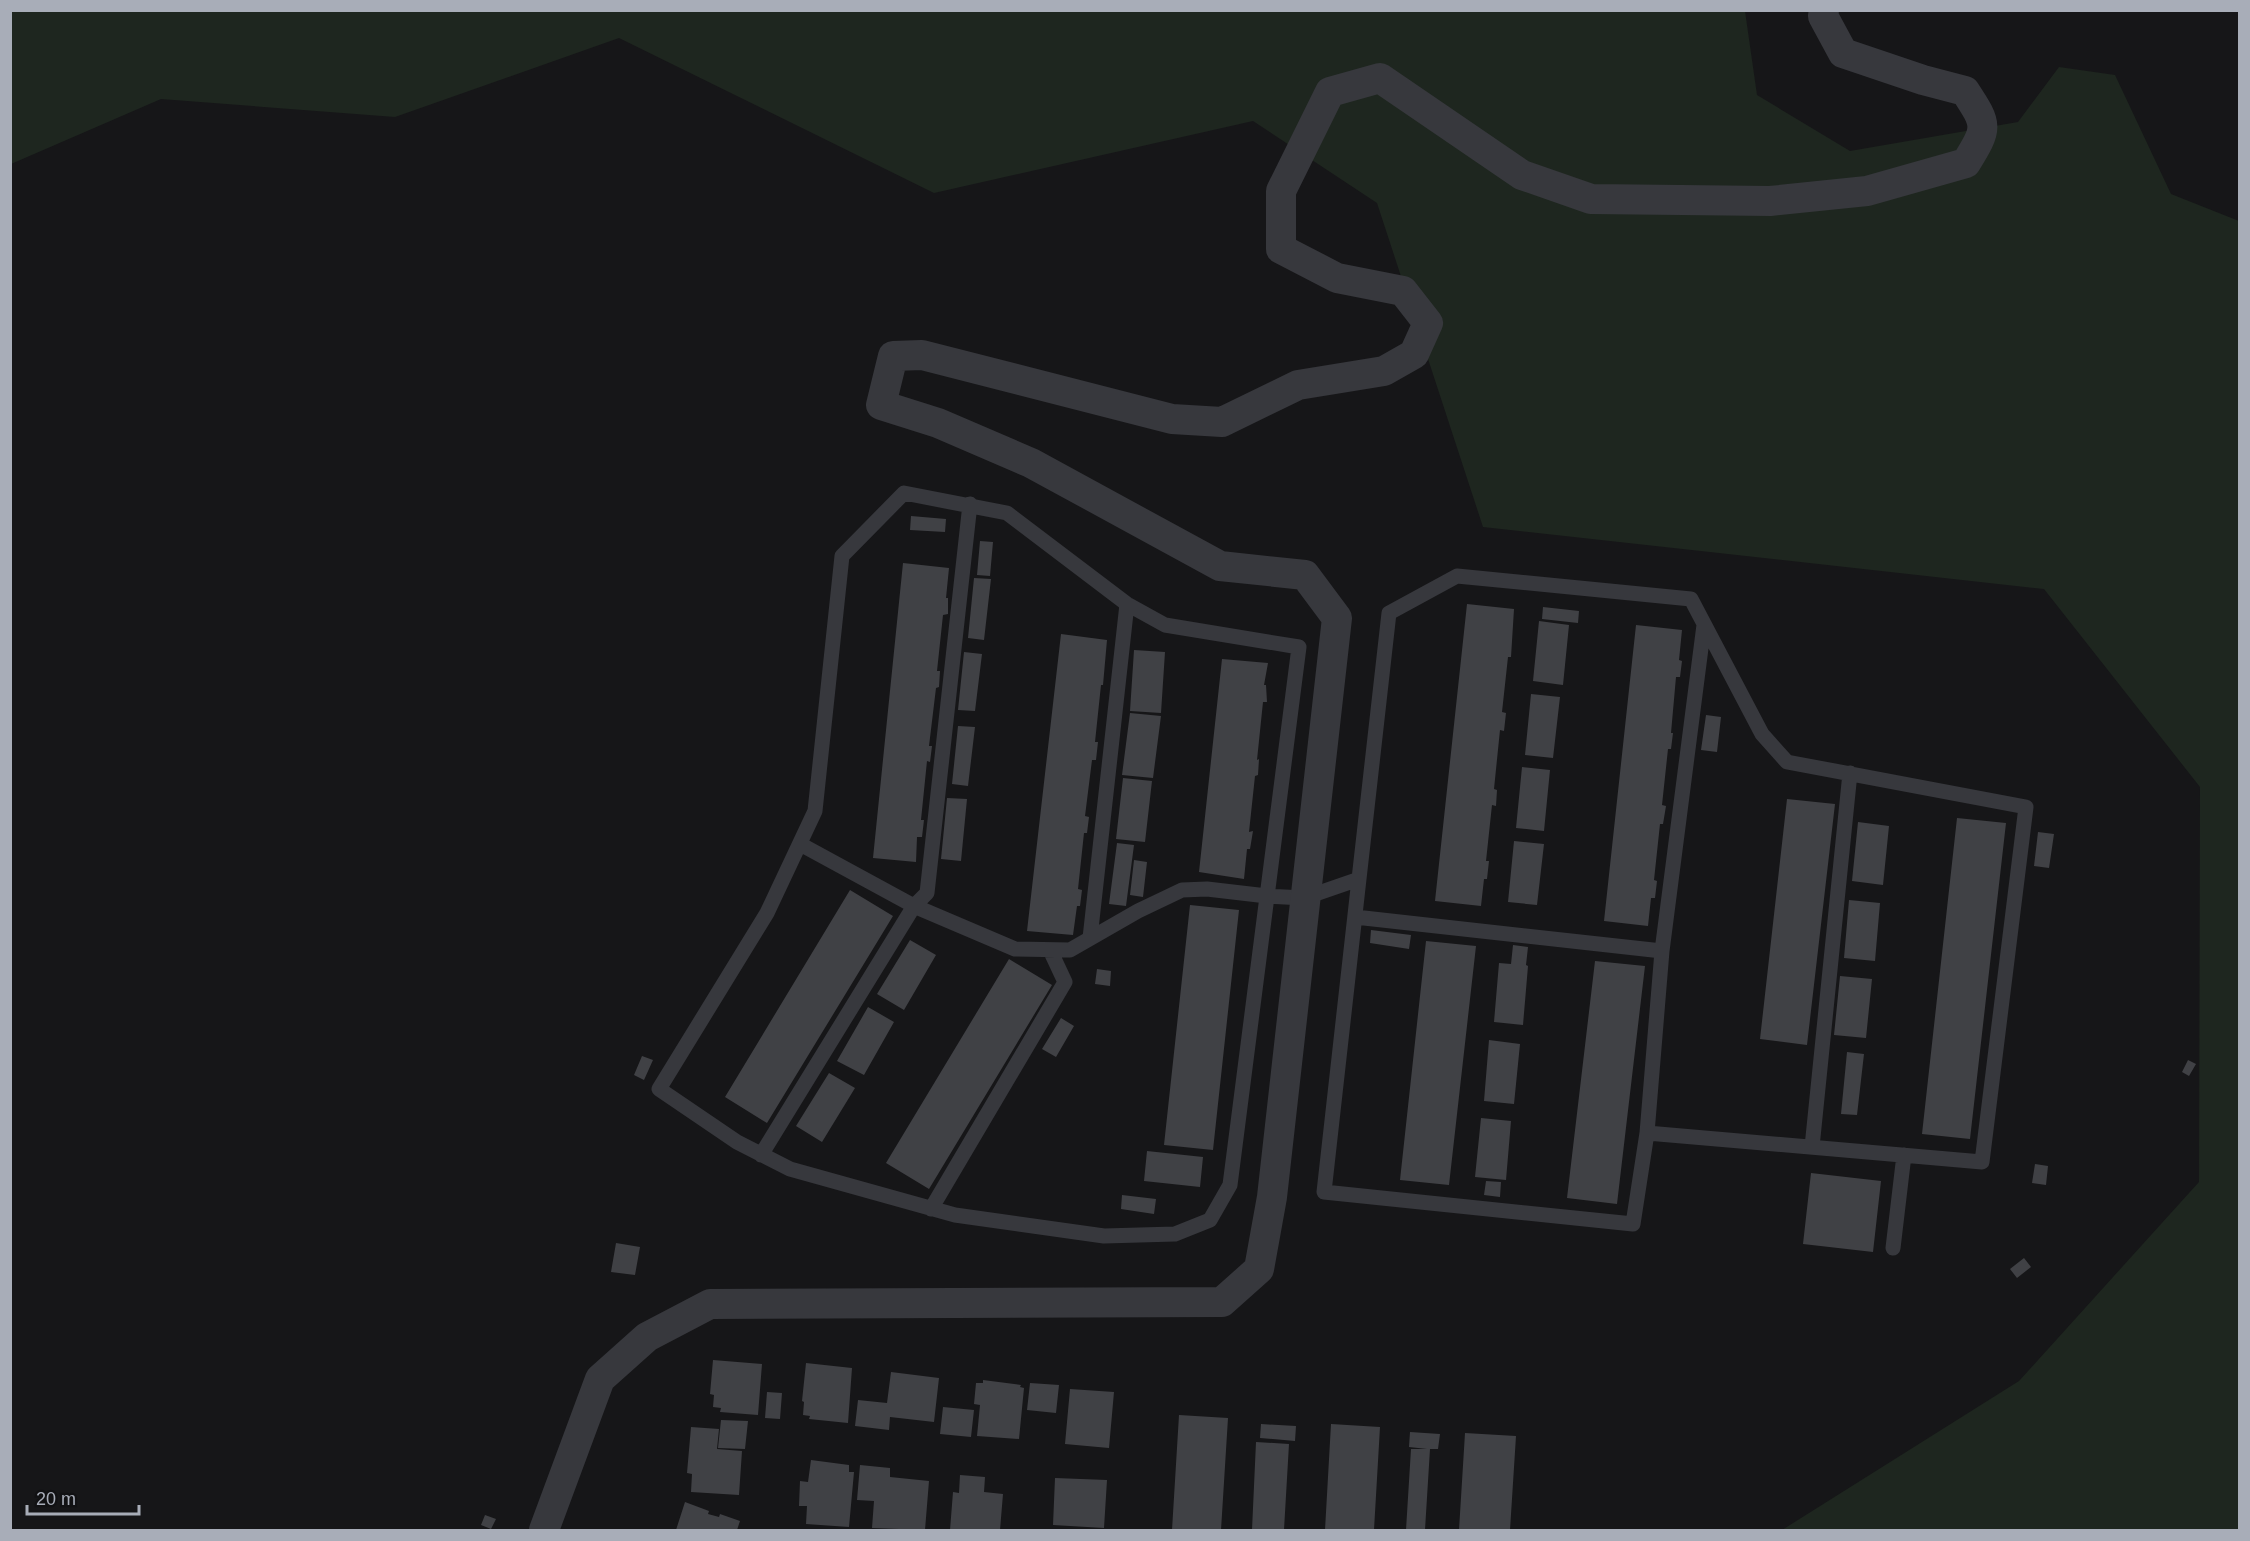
<svg xmlns="http://www.w3.org/2000/svg" width="2250" height="1541" viewBox="0 0 2250 1541" font-family="Arial,sans-serif">
  <rect width="100%" height="100%" fill="#161618"/>
  <!-- green -->
  <path fill="#1e261f" d="M 11,10 L 1745,11 L 1757,95 L 1850,151 L 2018,122 L 2059,67 L 2115,75 L 2171,194 L 2239,221 L 2239,1530 L 1782,1530 L 2019,1381 L 2199,1182 L 2200,787 L 2044,589 L 1483,527 L 1377,203 L 1253,121 L 934,193 L 619,38 L 395,117 L 161,99 L 11,164 Z"/>
  <!-- building -->
  <path fill="#404145" d="M 911,516 L 946,519 L 945,532 L 910,530 Z
    M 980,541 L 993,542 L 990,576 L 977,575 Z
    M 903,563 L 949,568 L 946,598 L 948,598 L 948,614 L 943,615 L 937,671 L 940,671 L 939,687 L 936,688 L 929,746 L 932,746 L 930,762 L 927,761 L 921,820 L 924,820 L 922,837 L 917,837 L 916,862 L 873,858 Z
    M 974,578 L 991,579 L 984,640 L 968,638 Z
    M 1467,604 L 1514,609 L 1511,657 L 1508,657 L 1502,712 L 1506,713 L 1504,731 L 1500,730 L 1494,789 L 1497,790 L 1496,806 L 1492,805 L 1486,861 L 1489,861 L 1487,879 L 1484,879 L 1481,906 L 1435,901 Z
    M 1543,607 L 1579,611 L 1578,623 L 1542,619 Z
    M 1539,621 L 1569,625 L 1563,685 L 1533,681 Z
    M 1636,625 L 1682,630 L 1679,660 L 1682,661 L 1680,677 L 1676,677 L 1671,733 L 1673,733 L 1671,749 L 1668,749 L 1662,805 L 1666,806 L 1663,824 L 1660,824 L 1654,880 L 1657,881 L 1655,898 L 1651,898 L 1648,926 L 1604,921 Z
    M 1061,634 L 1107,640 L 1103,685 L 1101,685 L 1095,742 L 1098,742 L 1096,760 L 1092,760 L 1085,816 L 1089,817 L 1087,833 L 1084,833 L 1078,889 L 1082,890 L 1080,906 L 1077,906 L 1073,935 L 1027,931 Z
    M 1134,650 L 1165,652 L 1161,713 L 1130,711 Z
    M 964,652 L 982,654 L 975,711 L 958,710 Z
    M 1222,659 L 1268,663 L 1264,685 L 1266,685 L 1267,702 L 1263,702 L 1257,760 L 1259,759 L 1258,775 L 1255,776 L 1249,832 L 1253,831 L 1250,849 L 1247,849 L 1244,879 L 1199,872 Z
    M 1531,694 L 1560,697 L 1553,758 L 1525,755 Z
    M 1130,713 L 1161,716 L 1153,778 L 1122,775 Z
    M 1706,715 L 1721,717 L 1717,752 L 1701,750 Z
    M 958,726 L 975,727 L 968,786 L 952,784 Z
    M 1522,767 L 1550,770 L 1544,831 L 1516,828 Z
    M 1123,778 L 1152,781 L 1145,842 L 1116,839 Z
    M 947,798 L 967,799 L 961,861 L 941,859 Z
    M 1787,799 L 1835,804 L 1807,1045 L 1760,1039 Z
    M 1957,818 L 2006,823 L 1970,1139 L 1922,1134 Z
    M 1858,822 L 1889,826 L 1883,885 L 1852,881 Z
    M 2038,832 L 2054,834 L 2049,868 L 2034,866 Z
    M 1514,841 L 1544,844 L 1537,905 L 1508,902 Z
    M 1117,843 L 1134,845 L 1126,906 L 1109,904 Z
    M 1134,860 L 1147,862 L 1143,897 L 1130,895 Z
    M 850,890 L 893,916 L 767,1123 L 725,1097 Z
    M 1849,900 L 1880,903 L 1875,961 L 1844,958 Z
    M 1190,905 L 1239,910 L 1213,1150 L 1164,1145 Z
    M 1371,930 L 1411,935 L 1409,949 L 1370,943 Z
    M 910,940 L 936,955 L 904,1010 L 877,994 Z
    M 1426,941 L 1476,946 L 1449,1185 L 1400,1180 Z
    M 1513,945 L 1528,947 L 1526,965 L 1528,966 L 1523,1025 L 1494,1022 L 1499,963 L 1511,964 Z
    M 1009,959 L 1052,985 L 929,1189 L 886,1163 Z
    M 1595,961 L 1645,966 L 1617,1204 L 1567,1198 Z
    M 1097,969 L 1111,971 L 1110,986 L 1095,984 Z
    M 1840,976 L 1872,979 L 1866,1038 L 1834,1035 Z
    M 868,1007 L 894,1022 L 864,1075 L 837,1061 Z
    M 1061,1018 L 1074,1026 L 1056,1057 L 1042,1049 Z
    M 1489,1040 L 1520,1044 L 1514,1104 L 1484,1101 Z
    M 1847,1052 L 1864,1054 L 1857,1115 L 1841,1114 Z
    M 642,1056 L 653,1060 L 644,1080 L 634,1075 Z
    M 2188,1060 L 2196,1064 L 2189,1076 L 2182,1072 Z
    M 829,1073 L 855,1088 L 822,1142 L 796,1126 Z
    M 1481,1118 L 1511,1121 L 1506,1180 L 1475,1177 Z
    M 1147,1151 L 1203,1157 L 1200,1187 L 1144,1181 Z
    M 2035,1164 L 2048,1166 L 2046,1185 L 2032,1183 Z
    M 1811,1173 L 1881,1181 L 1873,1252 L 1803,1244 Z
    M 1486,1181 L 1501,1182 L 1500,1197 L 1484,1195 Z
    M 1122,1195 L 1156,1199 L 1154,1214 L 1121,1209 Z
    M 616,1243 L 640,1247 L 635,1275 L 611,1272 Z
    M 2024,1258 L 2031,1267 L 2017,1278 L 2010,1269 Z
    M 713,1360 L 762,1364 L 758,1415 L 720,1412 L 721,1408 L 713,1407 L 714,1395 L 710,1394 Z
    M 806,1363 L 852,1368 L 848,1423 L 809,1419 L 810,1416 L 803,1415 L 804,1402 L 802,1401 Z
    M 891,1372 L 939,1378 L 934,1422 L 890,1417 L 889,1430 L 855,1426 L 858,1400 L 887,1403 Z
    M 983,1380 L 1021,1385 L 1020,1387 L 1024,1388 L 1019,1439 L 977,1436 L 980,1405 L 974,1404 L 976,1383 L 983,1383 Z
    M 1030,1383 L 1059,1385 L 1056,1413 L 1027,1410 Z
    M 1070,1389 L 1114,1392 L 1109,1448 L 1065,1444 Z
    M 767,1392 L 782,1393 L 780,1419 L 765,1418 Z
    M 943,1407 L 974,1410 L 971,1437 L 940,1434 Z
    M 1179,1415 L 1228,1418 L 1221,1530 L 1172,1530 Z
    M 721,1420 L 748,1421 L 745,1449 L 718,1448 Z
    M 1261,1424 L 1296,1426 L 1295,1441 L 1260,1438 Z
    M 1331,1424 L 1380,1427 L 1374,1530 L 1325,1530 Z
    M 691,1427 L 719,1429 L 717,1449 L 742,1451 L 739,1495 L 691,1492 L 692,1474 L 687,1473 Z
    M 1410,1432 L 1440,1434 L 1438,1449 L 1430,1449 L 1425,1530 L 1406,1530 L 1411,1449 L 1427,1449 L 1409,1447 Z
    M 1465,1433 L 1516,1436 L 1510,1530 L 1459,1530 Z
    M 1256,1442 L 1289,1444 L 1284,1530 L 1252,1530 Z
    M 811,1460 L 849,1465 L 849,1472 L 854,1472 L 849,1527 L 806,1524 L 807,1506 L 799,1506 L 800,1481 L 808,1482 Z
    M 860,1465 L 890,1468 L 890,1477 L 929,1481 L 925,1530 L 872,1528 L 874,1501 L 857,1500 Z
    M 960,1475 L 985,1477 L 984,1492 L 1003,1494 L 1000,1530 L 950,1530 L 953,1492 L 959,1493 Z
    M 1055,1478 L 1107,1480 L 1104,1528 L 1053,1525 Z
    M 685,1502 L 709,1511 L 708,1514 L 719,1517 L 720,1514 L 740,1521 L 737,1530 L 676,1530 Z
    M 485,1515 L 496,1519 L 491,1529 L 481,1525 Z"/>
  <g fill="none" stroke-linecap="round" stroke-linejoin="round">
    <!-- lane -->
    <path stroke="#37383d" stroke-width="15" d="M 904,493 L 1007,513 L 1127,604 L 1165,625 L 1299,647 L 1230,1185 L 1210,1220 L 1175,1234 L 1104,1236 L 955,1215 L 790,1169 L 737,1142 L 659,1089 L 767,913 L 815,811 L 842,556 Z
      M 800,844 L 914,906 L 1015,949 L 1070,950 L 1138,911 L 1182,890 L 1207,889 L 1267,896 L 1304,898 L 1359,879 L 1389,613 L 1457,576 L 1691,599 L 1762,734 L 1787,762 L 2026,807 L 1982,1162 L 1647,1133 L 1633,1224 L 1324,1192 L 1359,879
      M 1355,917 L 1662,951
      M 1090,938 L 1127,604
      M 1647,1133 L 1662,951 L 1704,625
      M 1812,1147 L 1850,773
      M 761,1155 L 914,906 L 927,893 L 970,504
      M 931,1209 L 1065,982 L 1050,950
      M 1893,1248 L 1904,1155"/>
    <!-- street -->
    <path stroke="#37383d" stroke-width="30" d="M 544,1530 L 600,1379 L 647,1337 L 710,1304 L 1222,1302 L 1259,1269 L 1272,1197 L 1337,618 L 1305,575 L 1220,566 L 1031,463 L 938,423 L 881,405 L 893,356 L 922,355 L 1172,419 L 1222,422 L 1298,385 L 1384,371 L 1414,354 L 1428,323 L 1403,291 L 1337,278 L 1281,249 L 1281,191 L 1330,92 L 1380,78 L 1522,175 L 1591,199 L 1770,201 L 1867,191 L 1966,163 C 1988,127 1988,126 1965,91 L 1923,80 L 1843,53 L 1823,16 L 1824,10"/>
  </g>
  <!-- border -->
  <rect width="2250" height="1541" fill="none" stroke="#a8adb8" stroke-width="24"/>
  <!-- scale -->
  <path d="M27 1505v9h112v-9" fill="none" stroke="#a8adb8" stroke-width="3"/>
  <text x="36" y="1505" font-size="18" fill="#a8adb8" stroke="#111113" stroke-width="4.5" paint-order="stroke">20 m</text>
</svg>
